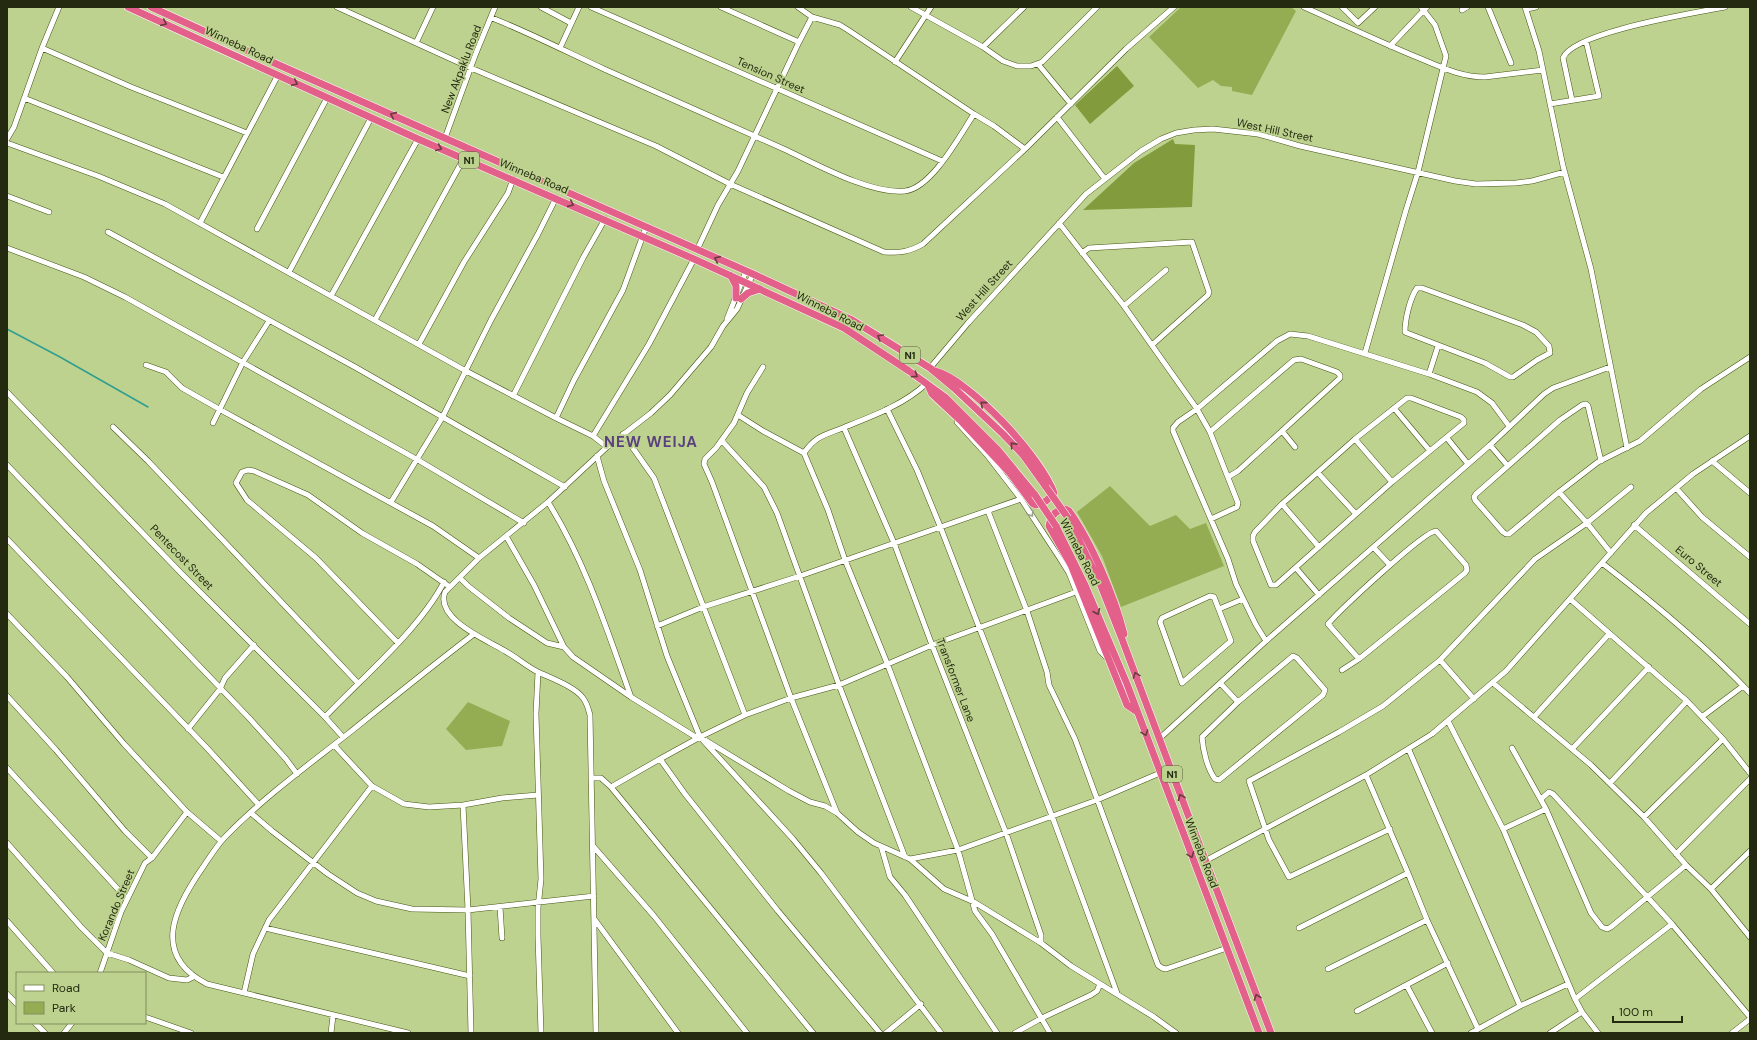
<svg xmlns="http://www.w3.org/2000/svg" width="1757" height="1040" viewBox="0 0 1757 1040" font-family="'DM Sans',sans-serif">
  <rect width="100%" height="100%" fill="#bed290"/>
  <!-- green -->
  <path fill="#94ac52" d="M 1181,7 L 1291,7 L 1296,11 L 1252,95 L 1232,91 L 1232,87 L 1221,86 L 1213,80 L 1198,88 L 1149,37 Z
    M 1110,486 L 1150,526 L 1176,515 L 1190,529 L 1206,523 L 1224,566 L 1121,607 L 1102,556 L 1077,512 Z
    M 468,702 L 510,721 L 502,746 L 466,750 L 446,729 Z"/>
  <!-- forest -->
  <path fill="#829b3d" d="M 1117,66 L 1134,86 L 1090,124 L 1075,105 Z
    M 1173,139 L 1175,144 L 1195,145 L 1192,207 L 1083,210 L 1134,163 Z"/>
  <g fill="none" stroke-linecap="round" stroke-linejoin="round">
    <!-- stream -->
    <path stroke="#309e8f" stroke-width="1.5" d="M 7,329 L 60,357 L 148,407"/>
    <defs>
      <path id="minor" d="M 337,7 L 471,68 L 656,146 L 730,184 L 884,252 C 900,253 909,252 923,244 L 1025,149 L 1126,49 L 1174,7
        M 541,7 L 571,23
        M 591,7 L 942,161
        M 721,7 L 799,42
        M 798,7 L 812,17 L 840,25 L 848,30 L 974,114 L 994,126 L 1025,149
        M 911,7 L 983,47 L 1003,61 L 1017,66 L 1031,66 L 1042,62 L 1097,7
        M 1304,7 C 1342,24 1380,42 1419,58 C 1441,67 1461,77 1485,77 L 1543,70
        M 1342,7 L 1358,23 L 1375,7
        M 1488,7 L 1511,63
        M 1525,7 L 1539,51 L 1563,166 L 1591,269 L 1627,448
        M 1527,9 L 1536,7
        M 1462,10 L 1467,7
        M 492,18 C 530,33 567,52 604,69 C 665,96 725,123 786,150 C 816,164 872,195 905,191 C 932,188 960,135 974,114
        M 416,43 L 433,7
        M 1390,46 L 1427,7
        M 983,47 L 1024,7
        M 42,48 L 131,87 L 247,133
        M 560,48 L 579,7
        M 895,62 L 931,7
        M 1038,64 L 1071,104
        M 24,98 L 223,177
        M 1572,100 L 1563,58 C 1573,32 1695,13 1725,7
        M 1550,104 L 1599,96 L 1586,41
        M 1057,117 L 1105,179
        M 445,138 L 476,53 L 495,7
        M 7,139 L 14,127 L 42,48 L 59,7
        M 7,143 L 98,176 L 165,204 L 466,371 L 556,418 L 593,436 L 607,447
        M 7,196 L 49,212
        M 200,223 L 278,75
        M 1059,223 L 1124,306 L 1197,409 L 1210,432 L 1238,503 L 1237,507 L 1211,519
        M 257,229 L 327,98
        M 108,232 L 355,367 L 565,487
        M 7,248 L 84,277 L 125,297 L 418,460 L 524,523
        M 697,250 L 718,205 L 738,171 L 799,42 L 812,17
        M 1082,253 L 1089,248 L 1192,242 L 1209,292 L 1208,295 L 1152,345
        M 289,272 L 371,118
        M 1417,288 L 1422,288 L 1523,325 L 1536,332 L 1549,346 L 1550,353 L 1537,360 L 1513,377 L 1510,377 L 1485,363 L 1407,333 L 1405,332 C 1405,319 1410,298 1417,288 Z
        M 331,296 L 418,139
        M 1124,306 L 1166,270
        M 727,319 L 746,271
        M 375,320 L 464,158
        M 419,344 L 464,262 L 508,193 L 513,179
        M 1365,353 L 1406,210 L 1418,172 L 1446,56 L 1435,25 L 1421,7
        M 146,365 L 166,372 L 182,388 L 219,409 L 433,526 L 479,558
        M 763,367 L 747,393 L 734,423 L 716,448 L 705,459 L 704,464 L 712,482 L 791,698 L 837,813
        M 930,368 L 968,323 L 1086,194 L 1141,151 L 1161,139 L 1176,133 L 1194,130 L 1213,129 L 1258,134 L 1300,146 L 1455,181 L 1476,184 L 1516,183 L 1532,181 L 1565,172
        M 1429,374 L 1438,346
        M 7,392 L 181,573 L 325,717 L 343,737
        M 513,396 L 583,258 L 605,219
        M 1407,398 L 1411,398 L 1461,417 L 1464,420 L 1464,423 L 1392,482 L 1276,585 L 1271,585 L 1253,541 L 1253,536 L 1255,532 L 1282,504 L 1355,439 Z
        M 1394,408 L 1430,451
        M 887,409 L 917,470 L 940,526 L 1052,816 L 1117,993
        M 738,415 L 763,431 L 804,453 L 828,510 L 845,560 L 887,663 L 958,850 L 975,911 L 992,934 L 1050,1033
        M 556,418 L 574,380 L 623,290 L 646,227
        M 957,422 L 987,455 L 1021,499 L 1059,557 L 1069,573 L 1100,651 L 1107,658
        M 213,423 L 243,362 L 269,321
        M 113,427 L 148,461 L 358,683
        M 844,428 L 894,543 L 932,645 L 1006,833 L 1041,935 L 1041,943
        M 1282,431 L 1295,447
        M 1210,432 L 1294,360 L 1301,359 L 1337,372 L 1340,375 L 1340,378 L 1238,471 L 1228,477
        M 623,434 L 654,478 L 745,715
        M 593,436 L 649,344 L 694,259
        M 1447,438 L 1468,464
        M 1355,439 L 1392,482
        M 722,441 L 764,487 L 777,513 L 839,685 L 905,857
        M 1490,445 L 1507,465
        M 804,453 C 816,435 826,435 845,427 C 873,416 905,404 927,383
        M 597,456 L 604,481 L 640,570 L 667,656 L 700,737 L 793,839 L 821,873 L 941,1033
        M 1601,461 L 1588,406 L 1586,404 L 1582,405 L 1560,420 L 1476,494 L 1474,497 L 1475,500 L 1503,532 L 1506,534 L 1509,534 L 1559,492 L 1598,462 L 1640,441 L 1701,389 L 1750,357
        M 1712,461 L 1750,493
        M 7,465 L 250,719 L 286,759 L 297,774
        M 1318,473 L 1356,514
        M 1676,488 L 1702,517 L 1750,557
        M 1559,492 L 1587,523 L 1611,553
        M 391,502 L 442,418 L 491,320 L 538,234 L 556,198
        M 548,502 C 586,563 607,630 631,697
        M 1282,504 L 1319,547
        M 988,511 L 1027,611 L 1047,672 L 1049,685 L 1075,739 L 1158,965 L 1162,968 L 1166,969 L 1227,948
        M 1634,525 L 1750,624
        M 506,536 L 534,585 L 564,647
        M 7,539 L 207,748 L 259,805
        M 1374,548 L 1390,565
        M 1602,563 C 1654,603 1705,645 1750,693
        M 1296,568 L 1319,595
        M 460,578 L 468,586 L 509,618 L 547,643 L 564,647 L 573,657 L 631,697 L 694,736 L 700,737 L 789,791 L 810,802 L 825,806 L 837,813 L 858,832 L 874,843 L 910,859 L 944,889 L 974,902 L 1041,943 L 1071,966 L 1154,1017 L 1176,1033
        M 1210,596 L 1214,597 L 1231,641 L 1182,683 L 1160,622 L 1162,618 Z
        M 1570,599 L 1687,701 L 1723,739 L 1750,773
        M 1219,609 L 1243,599
        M 7,614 L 67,677 L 124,744 L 187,812 L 221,841
        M 657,626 L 703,607 L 800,576 L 1021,499
        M 1266,641 L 1256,625 L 1236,584 L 1228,559 L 1173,431 L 1173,428 L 1178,422 L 1197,409 L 1277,341 L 1290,334 L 1308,336 L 1429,374 L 1477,392 L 1492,403 L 1509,426
        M 398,643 L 316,558 L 247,500 L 236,483 L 242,472 L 248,470 L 254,471 L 308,495 L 362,533 L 417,564 L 450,587
        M 1293,656 L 1297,658 L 1325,690 L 1323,695 L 1219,780 L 1215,779 C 1207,768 1203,750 1202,737 L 1238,702 Z
        M 1440,660 L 1474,699
        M 1342,670 L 1359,659 L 1465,573 L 1467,570 L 1466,565 L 1436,531 C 1424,531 1340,610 1328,624 L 1359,659
        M 538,672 L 536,714 L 541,879 L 538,908 L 538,936 L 541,1033
        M 1220,683 L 1238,702
        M 1493,683 L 1591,765 L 1644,817 L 1686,865 L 1711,889 L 1750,937
        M 7,696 L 56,750 L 125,831 L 152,858
        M 1535,716 L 1609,634
        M 1703,716 L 1743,686
        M 325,717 C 363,677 419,630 444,582
        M 1448,721 L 1503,829 L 1575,999 L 1582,1012 L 1598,1033
        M 188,729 L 220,689 L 225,678 L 254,645
        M 1160,738 L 1266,641 L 1490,445 L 1544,394 L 1553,388 L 1610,367
        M 334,745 L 372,786 L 404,804 L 429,807 L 463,805 L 502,798 L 538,795
        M 1512,748 L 1546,809 L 1591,913 L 1602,927 L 1607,929 L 1611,927 L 1686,865
        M 1573,748 L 1649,667
        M 1409,750 L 1520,1006
        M 660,759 L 700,737 L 745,715 L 791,698 L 839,685 L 932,645 L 1076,592
        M 7,768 L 127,899
        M 1366,775 L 1408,873 L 1427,920 L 1478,1029
        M 591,778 L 601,778 L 611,787 L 813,1033
        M 1610,783 L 1687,701
        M 611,787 L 660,759 L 685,794 L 778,911 L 880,1033
        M 1541,799 L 1549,792 L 1553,794 L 1672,924 L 1750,1017
        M 463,805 L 468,910 L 471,1033
        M 251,813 L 272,831 L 328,874 L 357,893 L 376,901 L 412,909 L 468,910 L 594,896
        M 1644,817 L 1723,739
        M 1390,829 L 1289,877 L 1269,840 L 1249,781 L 1339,732 L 1383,706 L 1440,660 L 1535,559 L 1587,523 L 1631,487
        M 1503,829 L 1546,809
        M 7,843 L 81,927 L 107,953 L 129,960 L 169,978 L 187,980 L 193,977
        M 593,846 L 654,916 L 747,1033
        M 881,846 L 890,877 L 905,895 L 997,1033
        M 1676,854 L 1750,779
        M 910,859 L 958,850 L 1097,800 L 1160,773
        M 1205,861 L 1366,775 L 1432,734 L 1506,671 L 1646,513 L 1693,474 L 1750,436
        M 1711,889 L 1750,851
        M 500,907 L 502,938
        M 595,920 L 678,1033
        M 7,921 L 53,973
        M 265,928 L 470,976
        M 1299,928 L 1408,873
        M 1328,969 L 1427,920
        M 100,973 L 121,912 L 145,863 L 152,858 L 187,812
        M 1407,986 L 1432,1033
        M 244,993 L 253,954 L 269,920 L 372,786
        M 7,994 L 17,1004
        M 1575,999 L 1672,924
        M 1357,1011 L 1448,963
        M 145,1017 L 191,1033
        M 35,1023 L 45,1033
        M 64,1033 L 72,1023
        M 331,1033 L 333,1016
        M 408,1033 L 207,984 C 150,955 175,907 203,867 C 210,857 217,845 226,836 C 263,798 307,766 349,733 C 390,700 432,666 474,634
        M 596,1033 L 590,715 C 588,708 587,703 583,698 C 574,686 550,678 536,671 C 525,665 516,657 505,651 C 487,640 435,619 445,592 L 479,558 L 548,502 L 607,447 L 651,413 L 670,395 L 711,347 L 723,326 L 737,309 L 753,274
        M 886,1033 L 921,1004
        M 1015,1033 L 1042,1018 L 1091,995 L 1097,991 L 1100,984
        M 1471,1033 L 1520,1006 L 1568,984
        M 1550,1033 L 1582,1012
        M 1732,1033 L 1750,1019"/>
      <path id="highway" d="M 128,7 L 418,139 L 694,259 L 844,328 L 909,371 L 945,397 L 998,450 L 1035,495
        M 151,7 L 272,62 L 753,274 L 852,320 L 930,368 L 954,388 L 1003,434 L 1023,455 L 1046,487
        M 731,276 L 736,286 L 736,298
        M 741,299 L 748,293 L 760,289
        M 928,385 L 932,394 L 962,422 L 1009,472 L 1032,503 L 1036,505 L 1046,501 L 1054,493 C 1042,458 970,380 935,371
        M 1068,518 L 1099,581 L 1122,639 L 1176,783 L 1271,1033
        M 1056,526 L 1085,585 L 1127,684 L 1259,1033
        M 1124,634 C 1115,598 1091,541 1069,511 L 1065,509 L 1061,509 L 1055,513 L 1051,518 L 1049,526 L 1071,565 L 1127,705 L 1136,711"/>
    </defs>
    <!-- minor casing -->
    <use href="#minor" stroke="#455413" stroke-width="6"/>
    <!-- highway casing -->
    <use href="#highway" stroke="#fff" stroke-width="8"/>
    <!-- minor -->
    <use href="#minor" stroke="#fff" stroke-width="5"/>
    <!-- highway -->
    <use href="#highway" stroke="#e3608b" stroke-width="7"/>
    <defs>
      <path id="highway-bridge" d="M 1046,487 L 1068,518
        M 1035,495 L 1056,526"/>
    </defs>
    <!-- highway-bridge casing -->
    <use href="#highway-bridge" stroke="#fff" stroke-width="8" stroke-linecap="butt"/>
    <!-- highway-bridge -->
    <use href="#highway-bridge" stroke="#e3608b" stroke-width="7"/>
  </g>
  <!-- one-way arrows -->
  <defs><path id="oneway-chevron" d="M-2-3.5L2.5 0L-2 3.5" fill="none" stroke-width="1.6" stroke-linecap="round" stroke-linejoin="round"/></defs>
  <g stroke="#663d3b">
    <use href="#oneway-chevron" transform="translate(164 23) rotate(24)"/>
    <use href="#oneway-chevron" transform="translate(295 83) rotate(25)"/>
    <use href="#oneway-chevron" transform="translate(393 115) rotate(-156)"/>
    <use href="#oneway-chevron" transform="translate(439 148) rotate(23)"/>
    <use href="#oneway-chevron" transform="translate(571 204) rotate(24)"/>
    <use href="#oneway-chevron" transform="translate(717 259) rotate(-156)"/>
    <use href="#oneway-chevron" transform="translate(880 337) rotate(-149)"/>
    <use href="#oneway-chevron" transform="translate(915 375) rotate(34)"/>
    <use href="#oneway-chevron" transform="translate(983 404) rotate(-139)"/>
    <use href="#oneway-chevron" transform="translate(1013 445) rotate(-132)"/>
    <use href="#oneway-chevron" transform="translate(1097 612) rotate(67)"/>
    <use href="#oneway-chevron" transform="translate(1136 675) rotate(-110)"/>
    <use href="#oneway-chevron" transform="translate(1145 733) rotate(70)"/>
    <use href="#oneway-chevron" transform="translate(1181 797) rotate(-112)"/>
    <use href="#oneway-chevron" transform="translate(1191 855) rotate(69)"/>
    <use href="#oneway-chevron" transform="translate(1257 997) rotate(-110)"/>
  </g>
  <use stroke="#9c9f93" href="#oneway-chevron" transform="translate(1031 514) rotate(58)"/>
  <g text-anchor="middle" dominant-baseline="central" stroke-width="3.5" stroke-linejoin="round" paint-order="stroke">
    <!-- shield labels -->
    <g fill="#bed290" stroke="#525c36" stroke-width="1">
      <rect x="459" y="152" width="20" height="16" rx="3"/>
      <rect x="900" y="347" width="20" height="16" rx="3"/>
      <rect x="1162" y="766" width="20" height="16" rx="3"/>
    </g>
    <g font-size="10" font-weight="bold" fill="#232a10">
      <text x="469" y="160">N1</text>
      <text x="910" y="355">N1</text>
      <text x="1172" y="774">N1</text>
    </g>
    <!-- street labels -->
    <g font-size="11" fill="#232a10" stroke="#bed290">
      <text transform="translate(239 45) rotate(25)">Winneba Road</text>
      <text transform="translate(461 69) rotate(-69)">New Akpaklu Road</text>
      <text transform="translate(771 75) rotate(24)">Tension Street</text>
      <text transform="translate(1275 130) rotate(12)">West Hill Street</text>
      <text transform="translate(534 176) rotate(23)">Winneba Road</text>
      <text transform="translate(984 290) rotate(-48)">West Hill Street</text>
      <text transform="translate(830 311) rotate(27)">Winneba Road</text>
      <text transform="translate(1080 552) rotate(63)">Winneba Road</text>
      <text transform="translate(182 557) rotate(46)">Pentecost Street</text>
      <text transform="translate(1699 566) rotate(40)">Euro Street</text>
      <text transform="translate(956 680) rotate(69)">Transformer Lane</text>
      <text transform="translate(1202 853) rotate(69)">Winneba Road</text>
      <text transform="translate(116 905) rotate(-67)">Korando Street</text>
    </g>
    <!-- district labels -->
    <g font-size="15" font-weight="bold" letter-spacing="1" fill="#5b417e" stroke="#bed290">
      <text x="651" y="442">NEW WEIJA</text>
    </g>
  </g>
  <!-- border -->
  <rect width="1757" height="1040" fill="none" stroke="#232a10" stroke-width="16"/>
  <!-- legend -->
  <rect x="16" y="972" width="130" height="52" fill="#bed290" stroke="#808f5d"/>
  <rect x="24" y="985" width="20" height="6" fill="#ffffff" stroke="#808f5d"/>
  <text x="52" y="992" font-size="12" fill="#232a10">Road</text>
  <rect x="24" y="1002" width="20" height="12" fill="#94ac52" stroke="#808f5d"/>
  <text x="52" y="1012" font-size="12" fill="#232a10">Park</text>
  <!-- scale -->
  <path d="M1613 1016v6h69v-6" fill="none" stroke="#232a10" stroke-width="2"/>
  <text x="1619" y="1016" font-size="12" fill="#232a10" stroke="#bed290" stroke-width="3" paint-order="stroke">100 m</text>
</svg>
